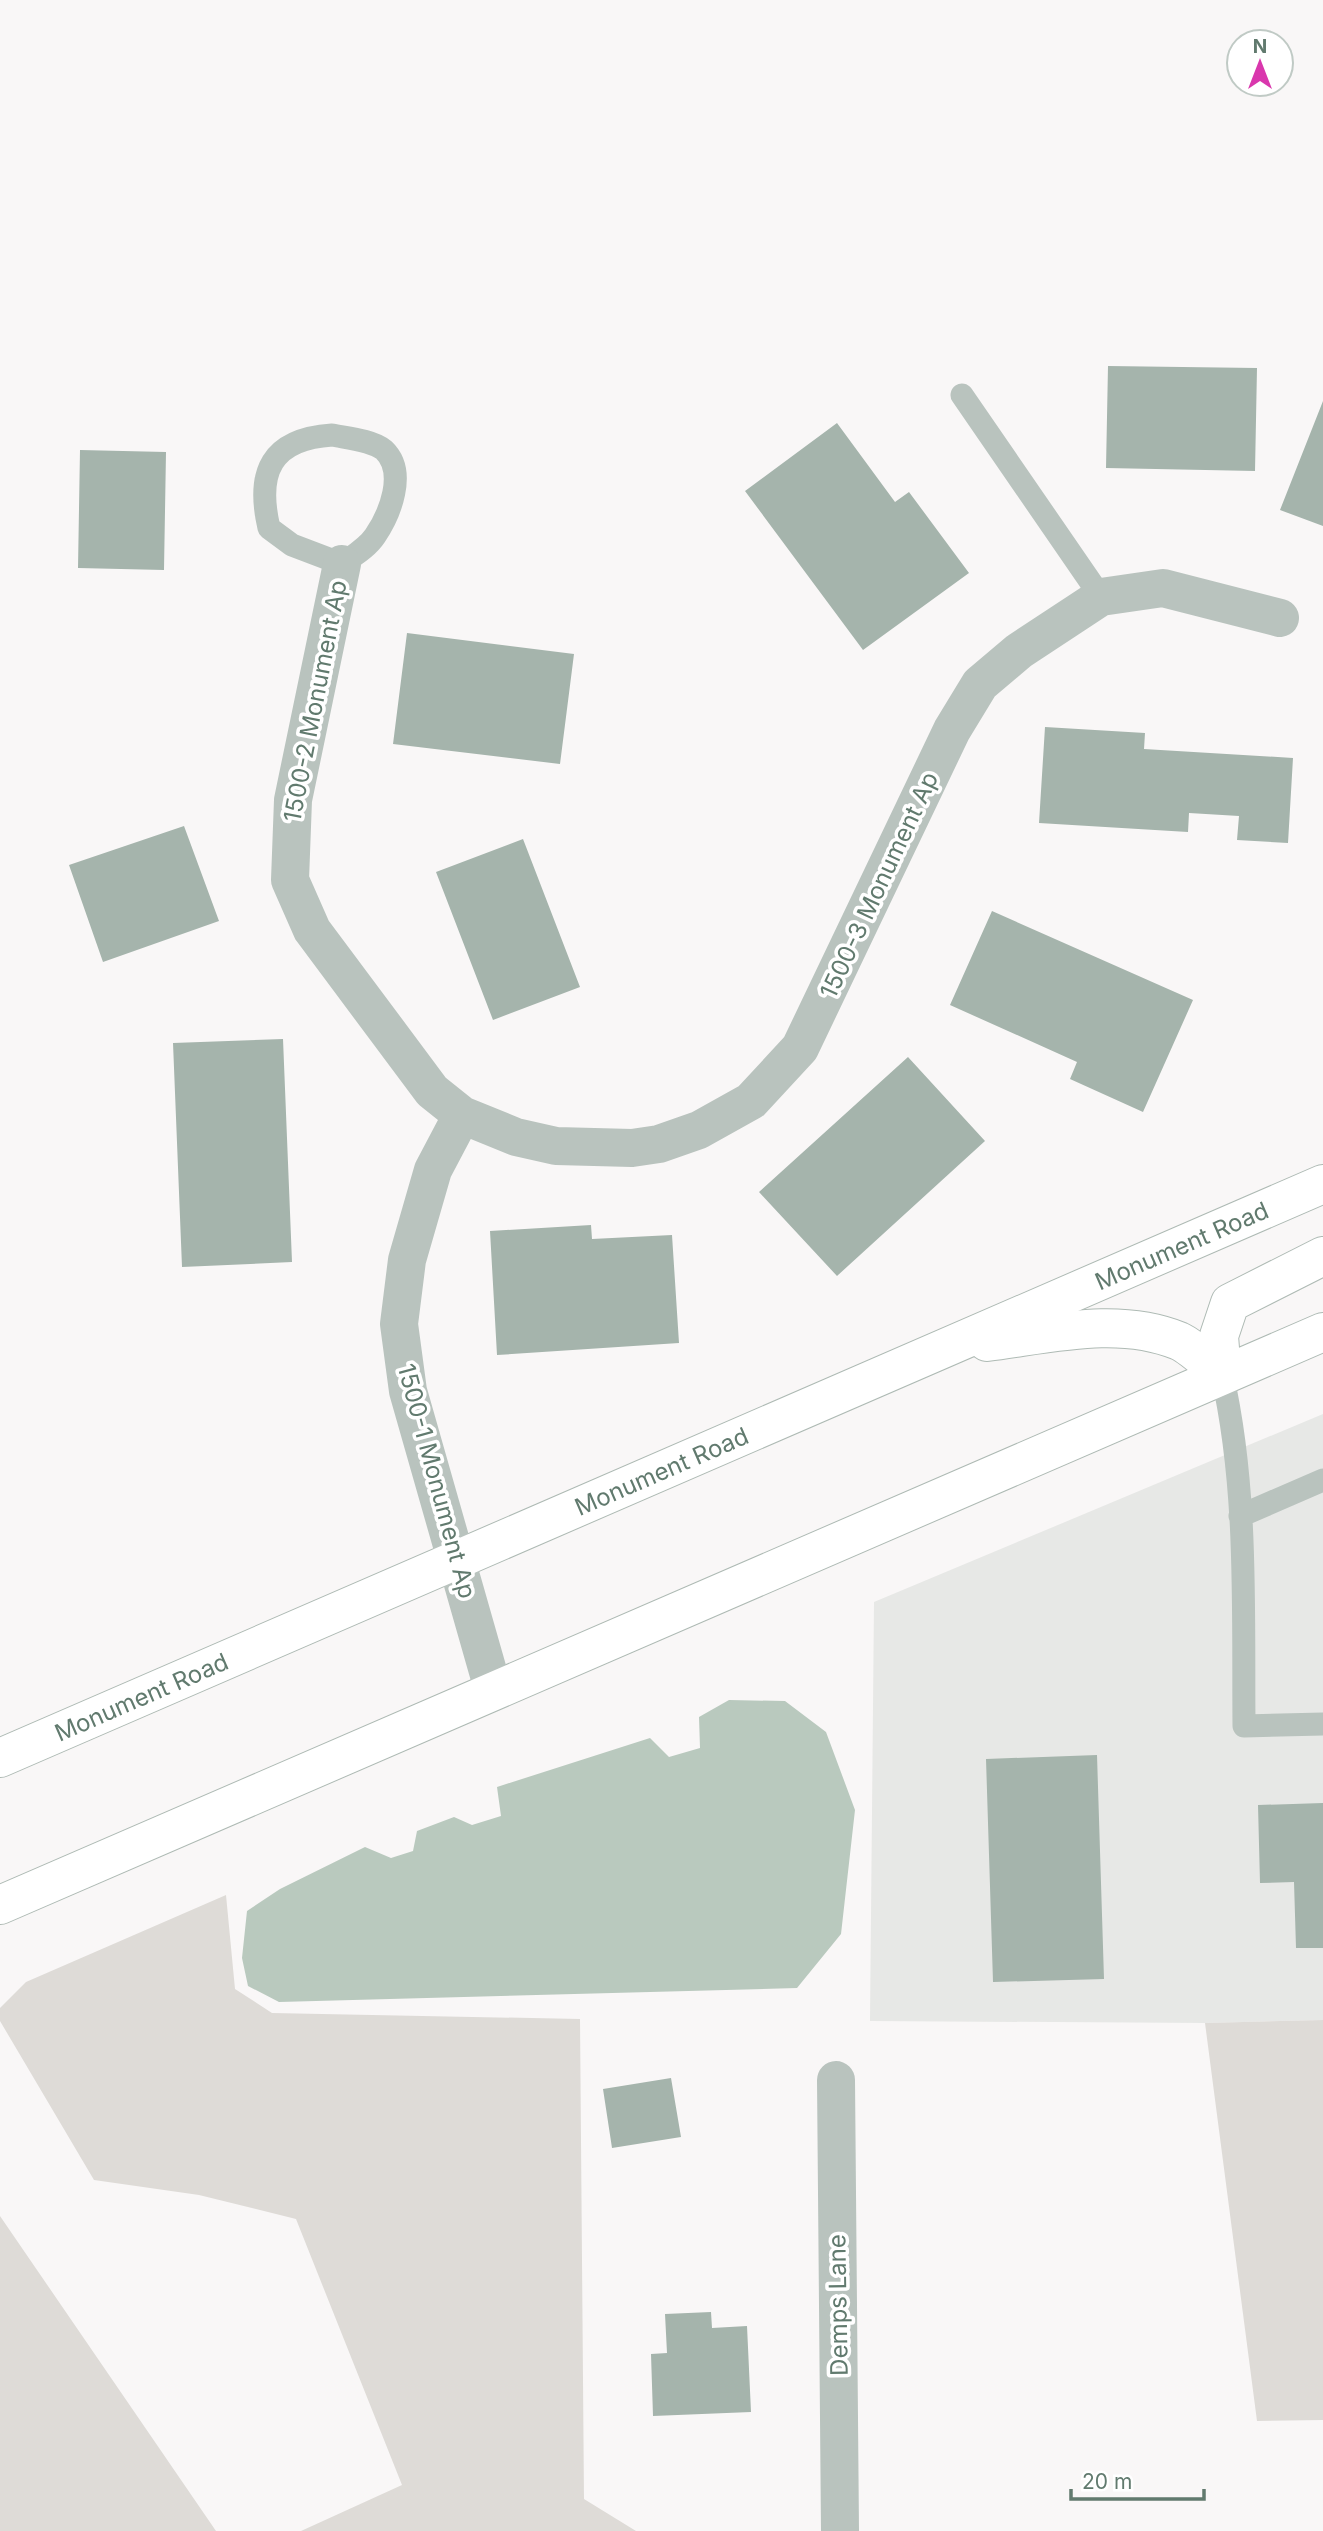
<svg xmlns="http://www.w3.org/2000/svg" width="1323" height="2531" viewBox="0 0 1323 2531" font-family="Inter,sans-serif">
  <rect width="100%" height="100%" fill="#f9f7f7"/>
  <!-- built -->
  <path fill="#e7e8e6" d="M 1323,1414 L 1323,2020 L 1205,2023 L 870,2021 L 874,1602 Z"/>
  <!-- green -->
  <path fill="#dedbd7" d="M 226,1895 L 235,1989 L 272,2013 L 580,2019 L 584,2499 L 636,2531 L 301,2531 L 402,2485 L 296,2219 L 199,2195 L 94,2180 L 0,2021 L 0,2008 L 26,1982 Z
    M 1323,2020 L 1323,2420 L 1257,2421 L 1205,2023 Z
    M 0,2216 L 216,2531 L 0,2531 Z"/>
  <!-- water -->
  <path fill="#b9c9be" d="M 729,1700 L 785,1701 L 826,1732 L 855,1810 L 841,1934 L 797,1988 L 279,2002 L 248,1986 L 242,1958 L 247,1911 L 280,1889 L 365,1847 L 391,1858 L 413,1851 L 417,1831 L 454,1817 L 472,1825 L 501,1816 L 497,1787 L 650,1738 L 669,1757 L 700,1748 L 699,1717 Z"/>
  <!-- building -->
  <path fill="#a5b4ac" d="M 1108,366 L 1257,368 L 1255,471 L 1106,468 Z
    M 1323,401 L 1323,526 L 1280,510 Z
    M 837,423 L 895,502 L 909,492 L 969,573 L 863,650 L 745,491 Z
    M 80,450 L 166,452 L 164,570 L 78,568 Z
    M 407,633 L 574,654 L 560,764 L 393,744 Z
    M 1045,727 L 1145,733 L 1144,749 L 1293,758 L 1288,843 L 1237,840 L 1239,816 L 1189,813 L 1188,832 L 1039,823 Z
    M 184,826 L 219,921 L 103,962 L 69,865 Z
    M 523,839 L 580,987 L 493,1020 L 436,872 Z
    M 992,911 L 1193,1000 L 1143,1112 L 1070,1079 L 1077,1062 L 950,1005 Z
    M 283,1039 L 292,1262 L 182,1267 L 173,1043 Z
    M 908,1057 L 985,1141 L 837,1276 L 759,1192 Z
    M 591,1225 L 592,1239 L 672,1235 L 679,1343 L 497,1355 L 490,1231 Z
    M 1097,1755 L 1104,1979 L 993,1982 L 986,1759 Z
    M 1323,1803 L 1323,1948 L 1296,1948 L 1294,1882 L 1260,1883 L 1258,1805 Z
    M 671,2078 L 681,2137 L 612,2148 L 603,2089 Z
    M 711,2312 L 712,2328 L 747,2326 L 751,2412 L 653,2416 L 651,2354 L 667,2353 L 665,2314 Z"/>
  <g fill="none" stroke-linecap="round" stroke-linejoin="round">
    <defs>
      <g id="secondary">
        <path d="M 987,1342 C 1050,1334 1118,1316 1179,1341 C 1194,1348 1209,1364 1222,1374"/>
        <path d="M 1222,1374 L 1219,1336 L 1230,1303 L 1323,1256"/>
        <path id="s1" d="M 0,1758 L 1323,1184"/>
        <path d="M 0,1905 L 1323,1332"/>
      </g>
    </defs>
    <!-- secondary casing -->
    <use href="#secondary" stroke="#aebab4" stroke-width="40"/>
    <!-- lane -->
    <path stroke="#b9c3be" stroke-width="23" d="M 962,395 L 1101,597
      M 332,435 C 347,438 372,440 384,450 C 407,472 390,514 375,536 C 367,548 353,556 342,564 L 292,545 L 269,528 C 256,472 271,439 332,435 Z
      M 1222,1374 C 1248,1489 1243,1609 1244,1726 L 1323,1724
      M 1240,1516 L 1323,1480"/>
    <!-- street -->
    <path stroke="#b9c3be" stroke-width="38" d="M 342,564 L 293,800 L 290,880 L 312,930 L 432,1091 L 462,1115 L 516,1137 L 556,1146 L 632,1148 L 659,1144 L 699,1130 L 751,1101 L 800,1048 L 952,730 L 980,684 L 1019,651 L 1101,597 L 1163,588 L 1280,618
      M 462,1115 L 433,1170 L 407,1260 L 399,1324 L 408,1391 L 493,1689
      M 836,2080 L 840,2531"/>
    <!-- secondary -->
    <use href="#secondary" stroke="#fff" stroke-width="38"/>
  </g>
  <g text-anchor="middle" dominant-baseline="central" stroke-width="7" stroke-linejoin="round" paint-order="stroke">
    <!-- street labels -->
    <g font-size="24" fill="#617a6e" stroke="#fff">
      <text transform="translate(315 701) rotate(-79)">1500-2 Monument Ap</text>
      <text transform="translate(879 885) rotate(-65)">1500-3 Monument Ap</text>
      <text stroke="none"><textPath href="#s1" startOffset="1288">Monument Road</textPath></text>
      <text stroke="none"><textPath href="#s1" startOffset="721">Monument Road</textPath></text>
      <text transform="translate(437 1481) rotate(75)">1500-1 Monument Ap</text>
      <text stroke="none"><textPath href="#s1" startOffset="154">Monument Road</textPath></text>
      <text transform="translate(838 2305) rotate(-91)">Demps Lane</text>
    </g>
  </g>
  <!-- north arrow -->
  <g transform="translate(1260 63)"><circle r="33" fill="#ffffff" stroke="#c0cac5" stroke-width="2"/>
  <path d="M0-5L12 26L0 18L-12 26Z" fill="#d937ad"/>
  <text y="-10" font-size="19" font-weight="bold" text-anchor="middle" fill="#617a6e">N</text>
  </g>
  <!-- scale -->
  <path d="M1071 2489v10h133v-10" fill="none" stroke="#617a6e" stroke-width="3.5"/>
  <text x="1082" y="2489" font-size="21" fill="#617a6e" stroke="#ffffff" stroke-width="5" paint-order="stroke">20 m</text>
</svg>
